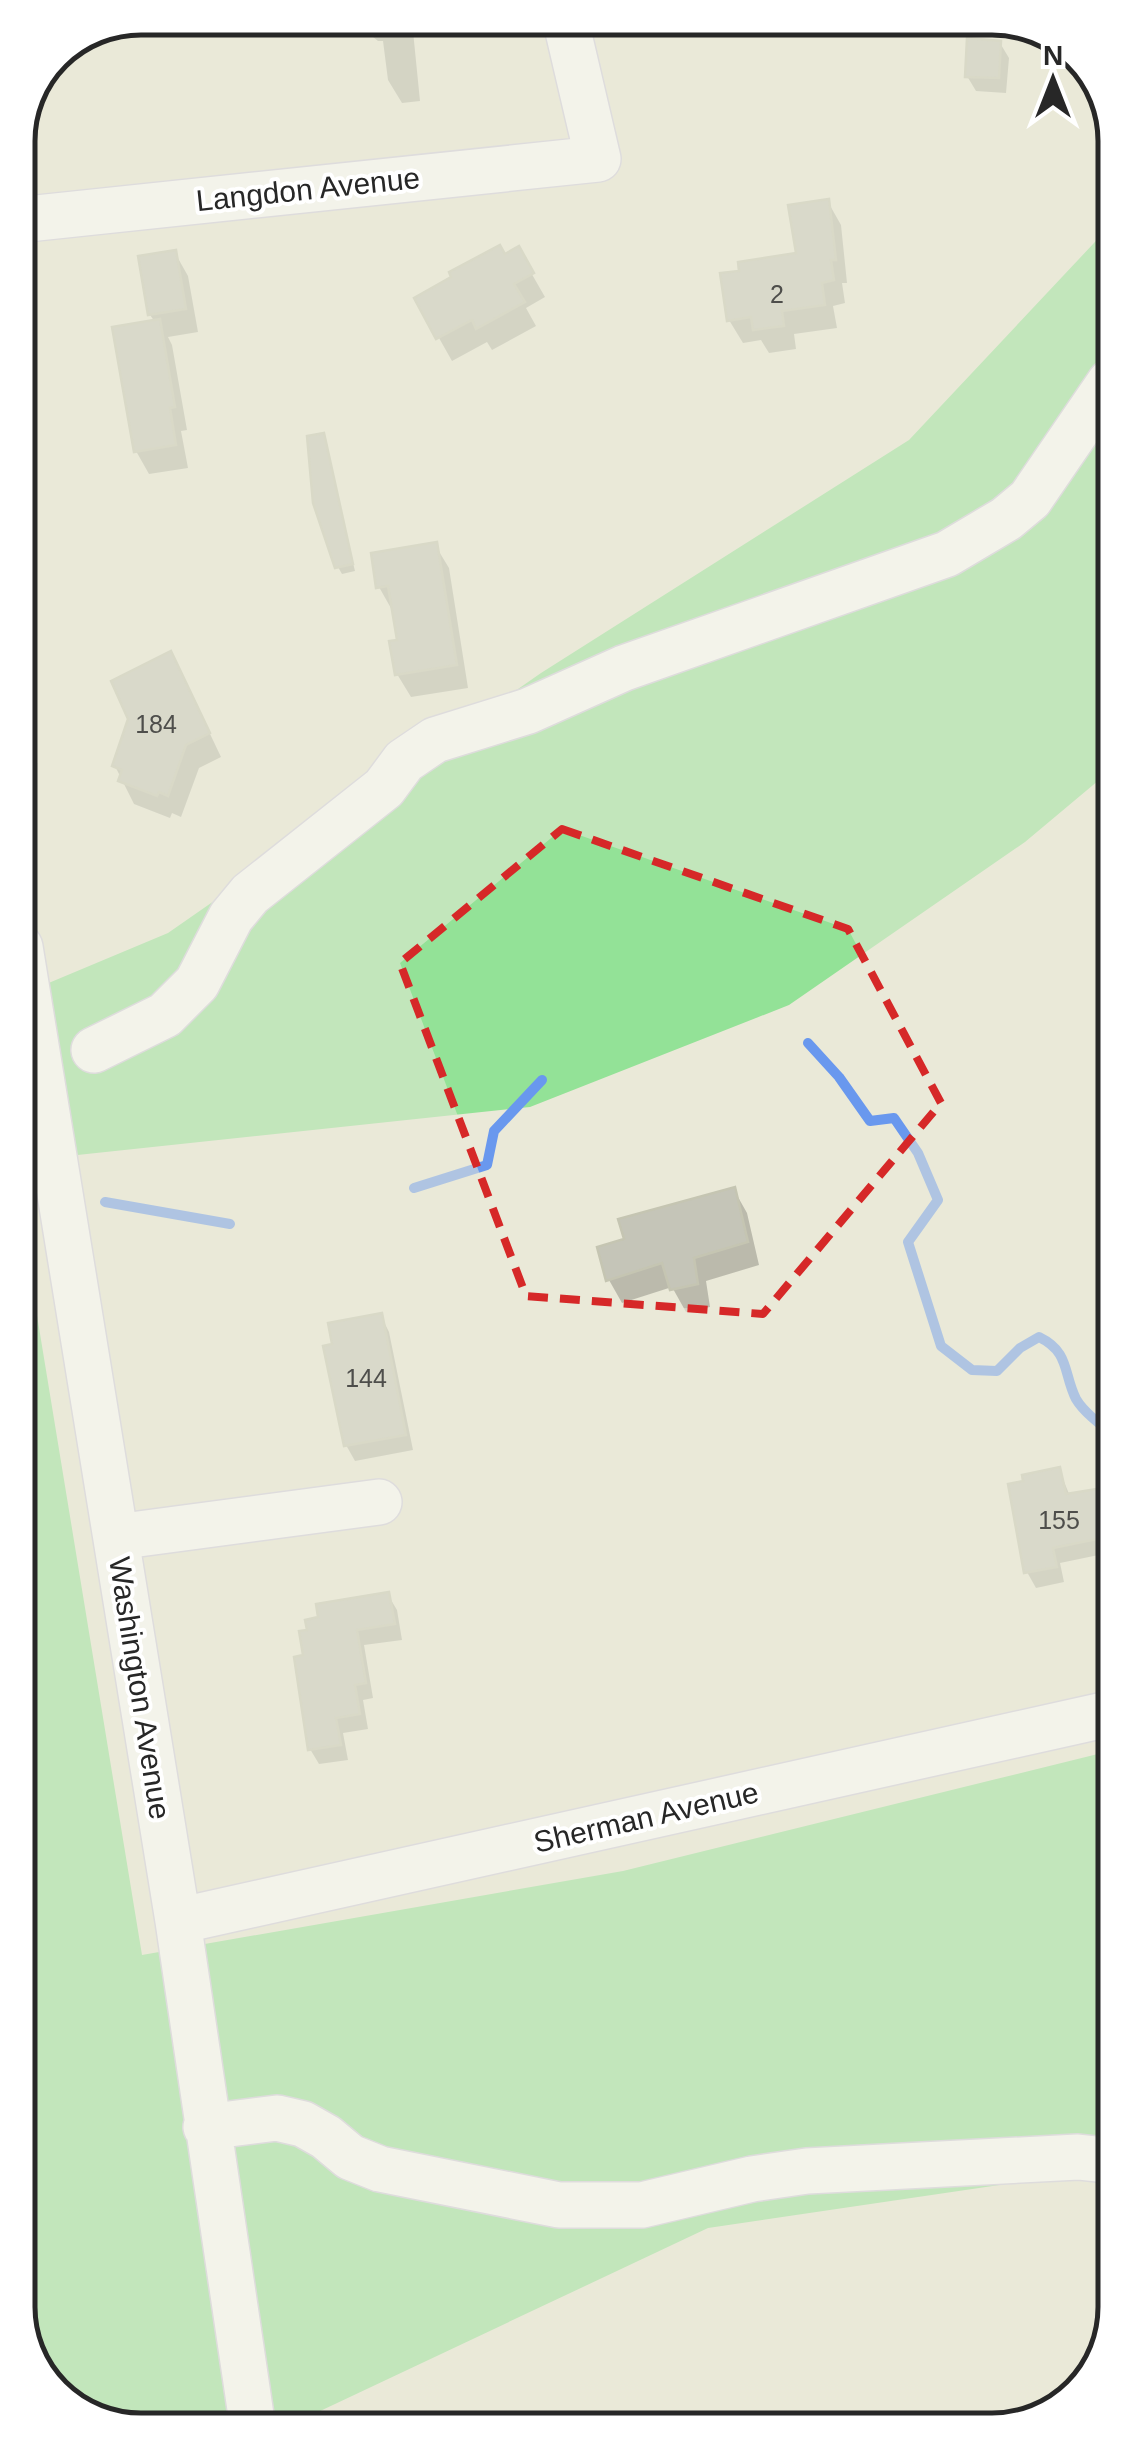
<svg xmlns="http://www.w3.org/2000/svg" width="1133" height="2448" viewBox="0 0 1133 2448" font-family="Helvetica,sans-serif">
  <rect width="100%" height="100%" fill="#eae9d8"/>
  <!-- green -->
  <path fill="#93e297" d="M 1109,227 L 1111,770 L 1025,842 L 789,1005 L 530,1107 L 21,1161 L 20,995 L 168,933 L 541,673 L 909,440 Z
    M 21,1218 L 142,1955 L 623,1871 L 1114,1750 L 1115,2168 L 708,2228 L 282,2429 L 133,2430 L 66,2405 L 24,2347 Z"/>
  <!-- shadow -->
  <path fill="#0003" d="M 359,18 L 454,18 L 455,28 L 413,31 L 420,101 L 402,103 L 388,80 L 383,41 L 378,41 L 367,32 Z
    M 1000,43 L 1009,58 L 1006,93 L 976,91 L 967,76 Z
    M 828,202 L 841,225 L 847,283 L 842,283 L 845,303 L 833,306 L 837,328 L 794,334 L 796,349 L 769,353 L 761,340 L 743,343 L 729,320 L 799,256 Z
    M 518,250 L 545,297 L 526,308 L 536,326 L 492,350 L 487,342 L 452,361 L 417,299 Z
    M 175,253 L 188,276 L 198,332 L 168,337 L 172,345 L 187,430 L 181,431 L 188,468 L 149,474 L 136,451 L 155,322 L 150,315 Z
    M 322,436 L 355,571 L 342,574 L 338,567 Z
    M 435,545 L 449,568 L 468,688 L 411,697 L 397,674 L 400,642 L 392,610 L 379,587 Z
    M 183,677 L 221,757 L 199,768 L 181,817 L 172,813 L 170,818 L 134,804 L 115,766 Z
    M 734,1190 L 747,1213 L 759,1265 L 706,1281 L 710,1307 L 686,1312 L 672,1287 L 622,1303 L 609,1280 L 600,1248 L 627,1241 Z
    M 381,1316 L 389,1332 L 413,1450 L 355,1461 L 346,1445 Z
    M 1059,1470 L 1070,1496 L 1096,1491 L 1105,1507 L 1113,1552 L 1060,1563 L 1064,1582 L 1036,1588 L 1027,1572 Z
    M 388,1595 L 397,1610 L 402,1640 L 364,1645 L 373,1698 L 363,1700 L 368,1729 L 343,1733 L 348,1760 L 319,1764 L 310,1749 L 306,1657 Z"/>
  <g fill="none" stroke-linecap="round" stroke-linejoin="round">
    <!-- stream -->
    <path stroke="#6998ee" stroke-width="10" d="M 808,1043 L 839,1077 L 870,1121 L 894,1118 L 918,1153 L 938,1200 L 908,1242 L 941,1346 L 972,1370 L 997,1371 L 1020,1348 L 1039,1337 C 1070,1352 1063,1373 1076,1399 C 1083,1411 1101,1426 1113,1433
      M 414,1188 L 487,1165 L 494,1131 L 542,1080
      M 105,1202 L 230,1224"/>
  </g>
  <!-- building -->
  <path fill="#c5c5b8" stroke="#c5c5b2" stroke-width="2.5" d="M 967,38 L 1001,41 L 999,78 L 965,77 Z
    M 829,199 L 836,260 L 831,260 L 834,280 L 822,283 L 825,305 L 782,311 L 784,326 L 753,330 L 751,317 L 727,321 L 720,273 L 739,271 L 738,262 L 796,253 L 788,205 Z
    M 500,245 L 505,254 L 519,246 L 534,273 L 514,284 L 525,302 L 476,329 L 472,320 L 436,339 L 414,298 L 451,277 L 449,272 Z
    M 176,250 L 186,309 L 148,315 L 138,256 Z
    M 160,319 L 175,407 L 170,408 L 176,445 L 134,452 L 112,327 Z
    M 324,433 L 353,564 L 335,568 L 313,503 L 307,436 Z
    M 437,542 L 457,665 L 395,675 L 389,641 L 397,640 L 388,586 L 376,588 L 371,553 Z
    M 171,651 L 210,733 L 186,745 L 168,796 L 159,792 L 157,796 L 118,781 L 122,770 L 112,766 L 128,719 L 111,681 Z
    M 735,1187 L 748,1242 L 694,1258 L 698,1284 L 670,1290 L 662,1263 L 606,1281 L 597,1247 L 624,1239 L 618,1219 Z
    M 382,1313 L 406,1435 L 344,1446 L 323,1346 L 332,1344 L 328,1323 Z
    M 1060,1467 L 1066,1494 L 1097,1489 L 1107,1537 L 1053,1548 L 1057,1567 L 1024,1573 L 1008,1484 L 1023,1481 L 1022,1475 Z
    M 389,1592 L 395,1624 L 357,1630 L 366,1683 L 355,1685 L 360,1714 L 336,1718 L 341,1745 L 308,1750 L 294,1657 L 303,1655 L 299,1631 L 307,1630 L 305,1620 L 318,1617 L 316,1604 Z"/>
  <g fill="none" stroke-linecap="round" stroke-linejoin="round">
    <defs>
      <path id="minor" d="M 18,220 L 598,159 L 565,18
        M 20,947 L 178,1921 L 253,2429
        M 94,1050 L 165,1015 L 197,983 L 231,917 L 250,894 L 384,788 L 404,761 L 435,740 L 528,711 L 624,668 L 947,554 L 1006,519 L 1030,499 L 1110,382
        M 116,1537 L 379,1502
        M 178,1921 L 1113,1713
        M 206,2127 L 277,2118 L 303,2124 L 326,2137 L 350,2157 L 380,2169 L 559,2205 L 642,2205 L 752,2179 L 807,2171 L 1078,2157 L 1115,2161"/>
    </defs>
    <!-- minor casing -->
    <use href="#minor" stroke="#d1cde1" stroke-width="48"/>
    <!-- minor -->
    <use href="#minor" stroke="#fff" stroke-width="45"/>
  </g>
  <!-- marked area -->
  <path d="M0 0H1133V2448H0ZM 562,829 L 848,929 L 941,1103 L 763,1314 L 526,1296 L 400,963 Z" fill="#eae9d8" fill-opacity=".55" fill-rule="evenodd"/>
  <path fill="none" stroke="#d62828" stroke-width="8" stroke-dasharray="20 12" stroke-linejoin="round" d="M 562,829 L 848,929 L 941,1103 L 763,1314 L 526,1296 L 400,963 Z"/>
  <g text-anchor="middle" dominant-baseline="central" stroke-width="8" stroke-linejoin="round" paint-order="stroke">
    <!-- number labels -->
    <g font-size="25" fill="#4e4e4b">
      <text x="777" y="294">2</text>
      <text x="156" y="724">184</text>
      <text x="366" y="1378">144</text>
      <text x="1059" y="1520">155</text>
    </g>
    <!-- street labels -->
    <g font-size="30" fill="#272727" stroke="#fff">
      <text transform="translate(308 189) rotate(-6)">Langdon Avenue</text>
      <text transform="translate(140 1688) rotate(81)">Washington Avenue</text>
      <text transform="translate(646 1817) rotate(-13)">Sherman Avenue</text>
    </g>
  </g>
  <!-- crop -->
  <path d="M0 0H1133V2448H0ZM141 35H992A106 106 0 0 1 1098 141V2307A106 106 0 0 1 992 2413H141A106 106 0 0 1 35 2307V141A106 106 0 0 1 141 35Z" fill="#fff" fill-rule="evenodd"/>
  <path fill="none" stroke="#272727" stroke-width="5" d="M141 35H992A106 106 0 0 1 1098 141V2307A106 106 0 0 1 992 2413H141A106 106 0 0 1 35 2307V141A106 106 0 0 1 141 35Z"/>
  <!-- north arrow -->
  <g transform="translate(1053 80)" stroke="#ffffff" stroke-width="8" paint-order="stroke">
  <path d="M0-8L18 38L0 25L-18 38Z" fill="#272727"/>
  <text y="-15" font-size="28" font-weight="bold" text-anchor="middle" fill="#272727">N</text>
  </g>
</svg>
